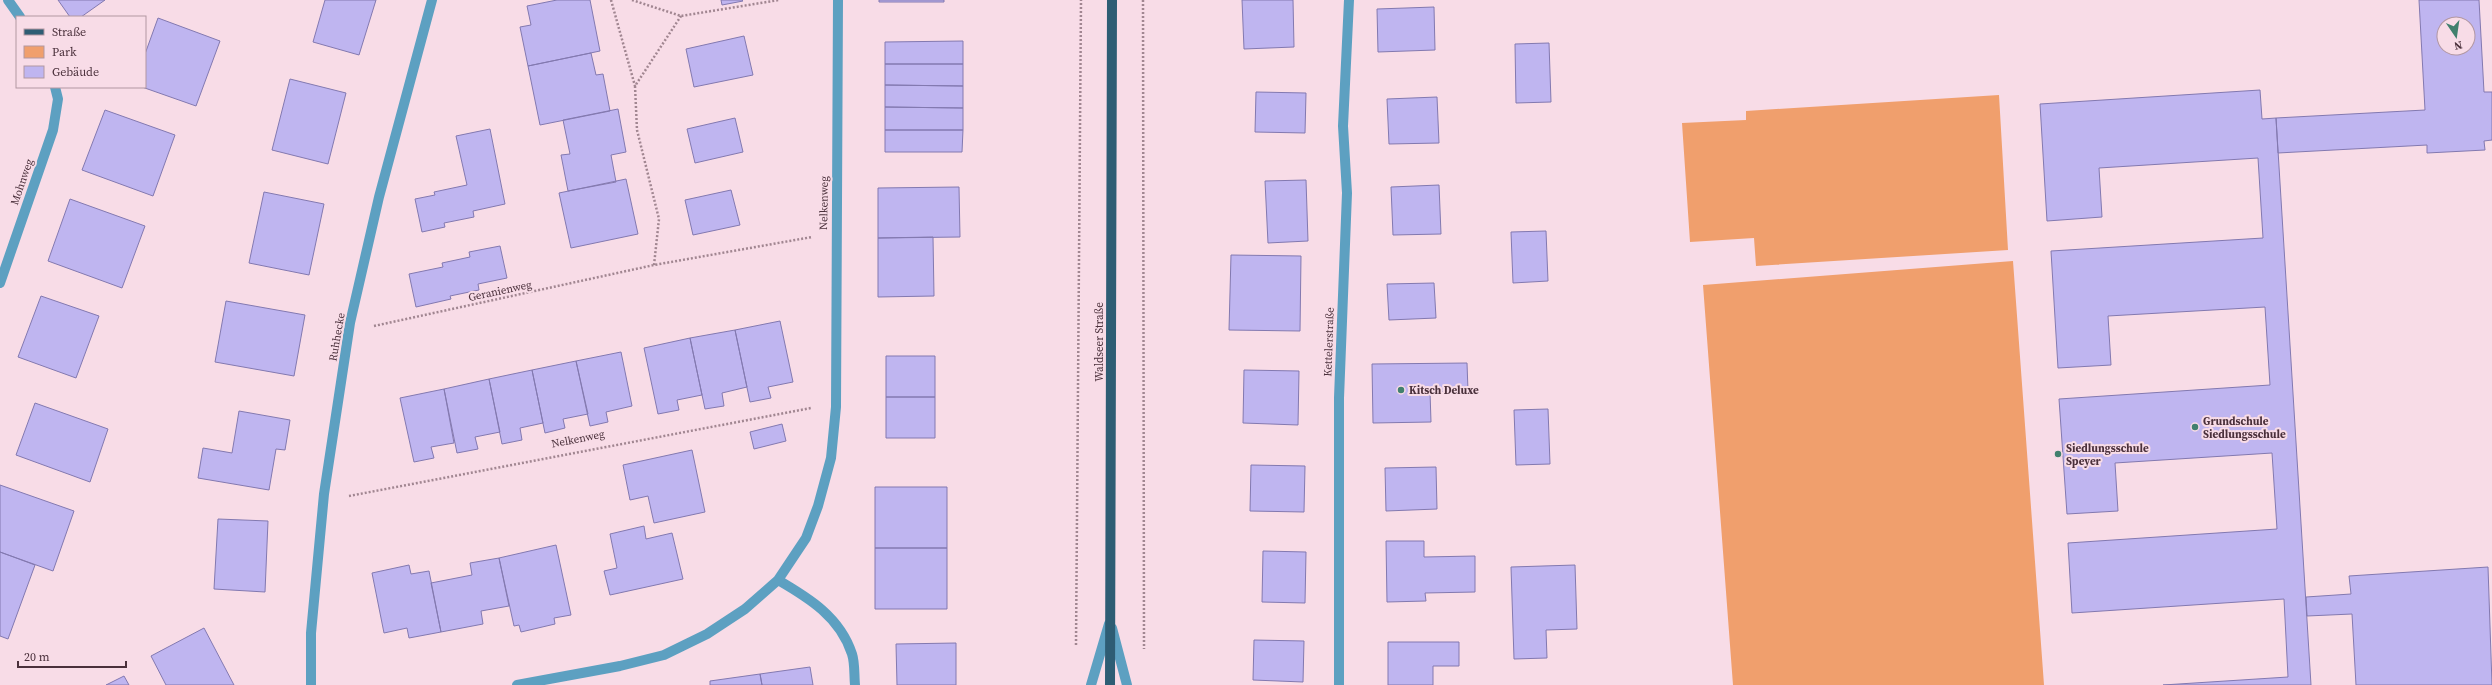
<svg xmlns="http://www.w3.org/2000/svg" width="2492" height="685" viewBox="0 0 2492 685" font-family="'Source Serif 4',serif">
  <rect width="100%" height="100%" fill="#f8dce7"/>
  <!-- green -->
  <path fill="#f09f6d" d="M 1999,95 L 2008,250 L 1756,266 L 1754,238 L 1690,242 L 1682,123 L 1746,120 L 1746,111 Z
    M 2013,261 L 2044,685 L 1733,685 L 1703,285 Z"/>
  <!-- building -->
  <path fill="#bfb5f0" stroke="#8379b0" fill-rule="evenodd" d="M 58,0 L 105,0 L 81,17 L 70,17 Z
    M 325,0 L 376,0 L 359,55 L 313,42 Z
    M 557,0 L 590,0 L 600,51 L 528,66 L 520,27 L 531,25 L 527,6 Z
    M 721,0 L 742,0 L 743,1 L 722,5 Z
    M 879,0 L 944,0 L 944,2 L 879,2 Z
    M 1242,0 L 1293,0 L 1294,47 L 1244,49 Z
    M 2419,0 L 2479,0 L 2484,92 L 2492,92 L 2492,140 L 2484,141 L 2485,150 L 2427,153 L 2427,145 L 2278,153 L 2276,118 L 2425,110 ZM 2444,24 L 2468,24 L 2468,48 L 2444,48 Z
    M 1434,7 L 1435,50 L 1378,52 L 1377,9 Z
    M 158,18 L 220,41 L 196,106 L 142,87 L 145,87 L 145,54 Z
    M 744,36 L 753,75 L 694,87 L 686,49 Z
    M 963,41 L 963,64 L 885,64 L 885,42 Z
    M 1549,43 L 1551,102 L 1516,103 L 1515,44 Z
    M 591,53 L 596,75 L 603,74 L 610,111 L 540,125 L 528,66 Z
    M 885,64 L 963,64 L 963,86 L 885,85 Z
    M 290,79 L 346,93 L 328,164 L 272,150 Z
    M 885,85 L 963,86 L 963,108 L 885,107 Z
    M 2260,90 L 2262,119 L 2276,118 L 2311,685 L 2163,685 L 2288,677 L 2284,599 L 2072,613 L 2068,543 L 2277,529 L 2272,453 L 2115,463 L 2118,511 L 2067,514 L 2059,399 L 2270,385 L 2265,307 L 2108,316 L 2111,365 L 2058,368 L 2051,251 L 2263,238 L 2258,158 L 2099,168 L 2102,217 L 2047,221 L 2040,104 Z
    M 1256,92 L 1306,93 L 1305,133 L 1255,132 Z
    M 1437,97 L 1439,143 L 1389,144 L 1387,99 Z
    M 885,107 L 963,108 L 963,130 L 885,130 Z
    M 618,109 L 626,152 L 611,155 L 616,182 L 568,191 L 561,155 L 570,154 L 563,120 Z
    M 105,110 L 175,135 L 153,196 L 82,170 Z
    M 735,118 L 743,152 L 695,163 L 687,129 Z
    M 490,129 L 505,204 L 473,211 L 474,217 L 444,223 L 445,227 L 422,232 L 415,199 L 435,195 L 434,192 L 467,185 L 456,136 Z
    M 885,130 L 963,130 L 962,152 L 885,152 Z
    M 626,179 L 638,234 L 571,248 L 559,193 Z
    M 1306,180 L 1308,241 L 1268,243 L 1265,181 Z
    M 1439,185 L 1441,234 L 1393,235 L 1391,187 Z
    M 959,187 L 960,237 L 878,238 L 878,188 Z
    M 731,190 L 740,225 L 693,235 L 685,200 Z
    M 264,192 L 324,204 L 309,275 L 249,263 Z
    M 70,199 L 145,226 L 122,288 L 48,261 Z
    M 1546,231 L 1548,281 L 1513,283 L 1511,232 Z
    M 933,237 L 934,296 L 878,297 L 878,238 Z
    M 500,246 L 507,278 L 478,284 L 479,290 L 450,296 L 451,299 L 416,307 L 409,274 L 443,267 L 442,263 L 470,257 L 469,252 Z
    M 1231,255 L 1301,256 L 1300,331 L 1229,330 Z
    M 1434,283 L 1436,318 L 1389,320 L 1387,284 Z
    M 41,296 L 99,316 L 76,378 L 18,357 Z
    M 226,301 L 305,315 L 294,376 L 215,362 Z
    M 780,321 L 793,382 L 768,387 L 771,398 L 750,402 L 735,330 Z
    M 735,330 L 747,387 L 722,393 L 724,406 L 705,409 L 690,338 Z
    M 690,338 L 702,395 L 677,400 L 679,410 L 658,414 L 644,348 Z
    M 621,352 L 632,406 L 606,412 L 608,422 L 590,426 L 576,361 Z
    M 886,356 L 935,356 L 935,397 L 886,397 Z
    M 576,361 L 588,414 L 563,419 L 565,428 L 545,433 L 532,370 Z
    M 1467,363 L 1468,391 L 1430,392 L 1431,422 L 1373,423 L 1372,364 Z
    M 532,370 L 543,423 L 520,428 L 522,440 L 502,444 L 489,379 Z
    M 1244,370 L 1299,371 L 1298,425 L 1243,423 Z
    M 489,379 L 500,432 L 475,437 L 478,449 L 457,453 L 444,389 Z
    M 444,389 L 454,443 L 431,447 L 434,458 L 414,462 L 400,398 Z
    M 886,397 L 935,397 L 935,438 L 886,438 Z
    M 35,403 L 108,429 L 90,482 L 16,455 Z
    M 1548,409 L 1550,464 L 1516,465 L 1514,410 Z
    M 239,411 L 290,420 L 285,450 L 276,449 L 269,490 L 198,478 L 203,448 L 232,453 Z
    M 782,424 L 786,441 L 754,449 L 750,432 Z
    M 692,450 L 705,512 L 654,523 L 648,496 L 630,500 L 623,465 Z
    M 1251,465 L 1305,466 L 1304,512 L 1250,511 Z
    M 1436,467 L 1437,509 L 1386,511 L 1385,468 Z
    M 0,485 L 74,511 L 53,571 L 0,552 Z
    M 875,487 L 947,487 L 947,548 L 875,548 Z
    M 218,519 L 268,521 L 265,592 L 214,589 Z
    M 644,526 L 646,539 L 672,533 L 683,579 L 610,595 L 604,571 L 617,568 L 610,534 Z
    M 1386,541 L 1424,541 L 1424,557 L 1475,556 L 1475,592 L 1425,593 L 1426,601 L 1387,602 Z
    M 556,545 L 571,615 L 554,618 L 555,624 L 521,632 L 519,625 L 514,626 L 499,558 Z
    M 875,548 L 947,548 L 947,609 L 875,609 Z
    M 1263,551 L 1306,552 L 1305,603 L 1262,602 Z
    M 0,552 L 35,565 L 8,639 L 0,636 Z
    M 499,558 L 509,606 L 481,611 L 483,624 L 441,632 L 431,583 L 472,575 L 470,563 Z
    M 409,565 L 411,574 L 429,571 L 441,632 L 409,638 L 407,628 L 384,633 L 372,573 Z
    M 1575,565 L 1577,629 L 1546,630 L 1547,658 L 1514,659 L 1511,567 Z
    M 2488,567 L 2492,685 L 2356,685 L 2352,614 L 2307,616 L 2306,597 L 2351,594 L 2349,576 Z
    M 204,628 L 234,685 L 166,685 L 151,656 Z
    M 1254,640 L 1304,641 L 1303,682 L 1253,680 Z
    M 1388,642 L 1459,642 L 1459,666 L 1433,666 L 1433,685 L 1388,685 Z
    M 956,643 L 956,685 L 897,685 L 896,644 Z
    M 810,667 L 813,685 L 762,685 L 760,674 Z
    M 760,674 L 762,685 L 710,685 L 710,681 Z
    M 124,676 L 129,685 L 106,685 Z"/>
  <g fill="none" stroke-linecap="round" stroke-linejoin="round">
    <!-- path -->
    <path stroke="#a18691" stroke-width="2.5" stroke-dasharray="2 2" stroke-linecap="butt" d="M 611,0 L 635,86
      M 632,0 L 681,16 L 779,0
      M 1143,0 L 1144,649
      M 654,265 L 659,219 L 637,130 L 635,86 L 681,16
      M 374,326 L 654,265 L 812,237
      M 349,496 L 811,408
      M 1076,645 L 1081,0"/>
    <!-- minor -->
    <path stroke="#5da0c1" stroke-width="10" d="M 8,0 L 20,17
      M 0,283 L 53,130 L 58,99 L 55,87
      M 778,580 C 809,598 840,617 852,654 C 855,663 854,675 855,685
      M 1112,628 L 1127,685
      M 311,685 L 311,633 L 324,494 L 350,323 L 379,197 L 432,0
      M 517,685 L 620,666 L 664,655 L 707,634 L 745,609 L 778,580 L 806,538 L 818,506 L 831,458 L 836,407 L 838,0
      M 1091,685 L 1109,624
      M 1339,685 L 1339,398 L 1347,193 L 1343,126 L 1349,0"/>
    <!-- major -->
    <path stroke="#2e5d74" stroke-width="10" d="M 1110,685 L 1112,0"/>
  </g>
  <!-- markers -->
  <g fill="#41806e" stroke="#f8dce7" stroke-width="1.5">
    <circle cx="1401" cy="390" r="4"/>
    <circle cx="2195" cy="427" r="4"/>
    <circle cx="2058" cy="454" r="4"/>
  </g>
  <g text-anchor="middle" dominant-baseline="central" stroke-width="4" stroke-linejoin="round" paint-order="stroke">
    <!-- street labels -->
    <g font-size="11" fill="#4a303b" stroke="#f8dce7">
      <text transform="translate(22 182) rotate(-71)">Mohnweg</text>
      <text transform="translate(824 203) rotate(-89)">Nelkenweg</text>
      <text transform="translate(500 291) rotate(-12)">Geranienweg</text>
      <text transform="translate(337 337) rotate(-80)">Ruhhecke</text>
      <text transform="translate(1099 342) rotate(-90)">Waldseer Straße</text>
      <text transform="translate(1329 342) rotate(-88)">Kettelerstraße</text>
      <text transform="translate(578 439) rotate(-11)">Nelkenweg</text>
    </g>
    <!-- poi labels -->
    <g font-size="11" font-weight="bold" fill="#4a303b" stroke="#f8dce7" text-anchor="start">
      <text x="1409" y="390">Kitsch Deluxe</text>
      <text x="2203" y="421">Grundschule<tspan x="2203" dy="13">Siedlungsschule</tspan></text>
      <text x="2066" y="448">Siedlungsschule<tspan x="2066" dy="13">Speyer</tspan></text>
    </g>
  </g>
  <!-- legend -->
  <rect x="16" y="16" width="130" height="72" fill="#f8dce7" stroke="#b297a2"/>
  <rect x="24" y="29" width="20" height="6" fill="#2e5d74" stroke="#b297a2"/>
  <text x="52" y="36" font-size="12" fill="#4a303b">Straße</text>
  <rect x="24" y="46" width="20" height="12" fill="#f09f6d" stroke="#b297a2"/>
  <text x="52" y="56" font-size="12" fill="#4a303b">Park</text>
  <rect x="24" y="66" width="20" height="12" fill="#bfb5f0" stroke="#b297a2"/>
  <text x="52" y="76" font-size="12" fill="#4a303b">Gebäude</text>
  <!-- north arrow -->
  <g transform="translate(2456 36) rotate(167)"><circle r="19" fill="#f8dce7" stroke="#b297a2"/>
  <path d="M0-3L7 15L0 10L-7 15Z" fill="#41806e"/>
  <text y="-6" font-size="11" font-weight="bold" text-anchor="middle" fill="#4a303b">N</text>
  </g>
  <!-- scale -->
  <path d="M18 661v6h108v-6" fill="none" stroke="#4a303b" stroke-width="2"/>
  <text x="24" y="661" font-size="12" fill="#4a303b" stroke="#f8dce7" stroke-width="3" paint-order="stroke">20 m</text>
</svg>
